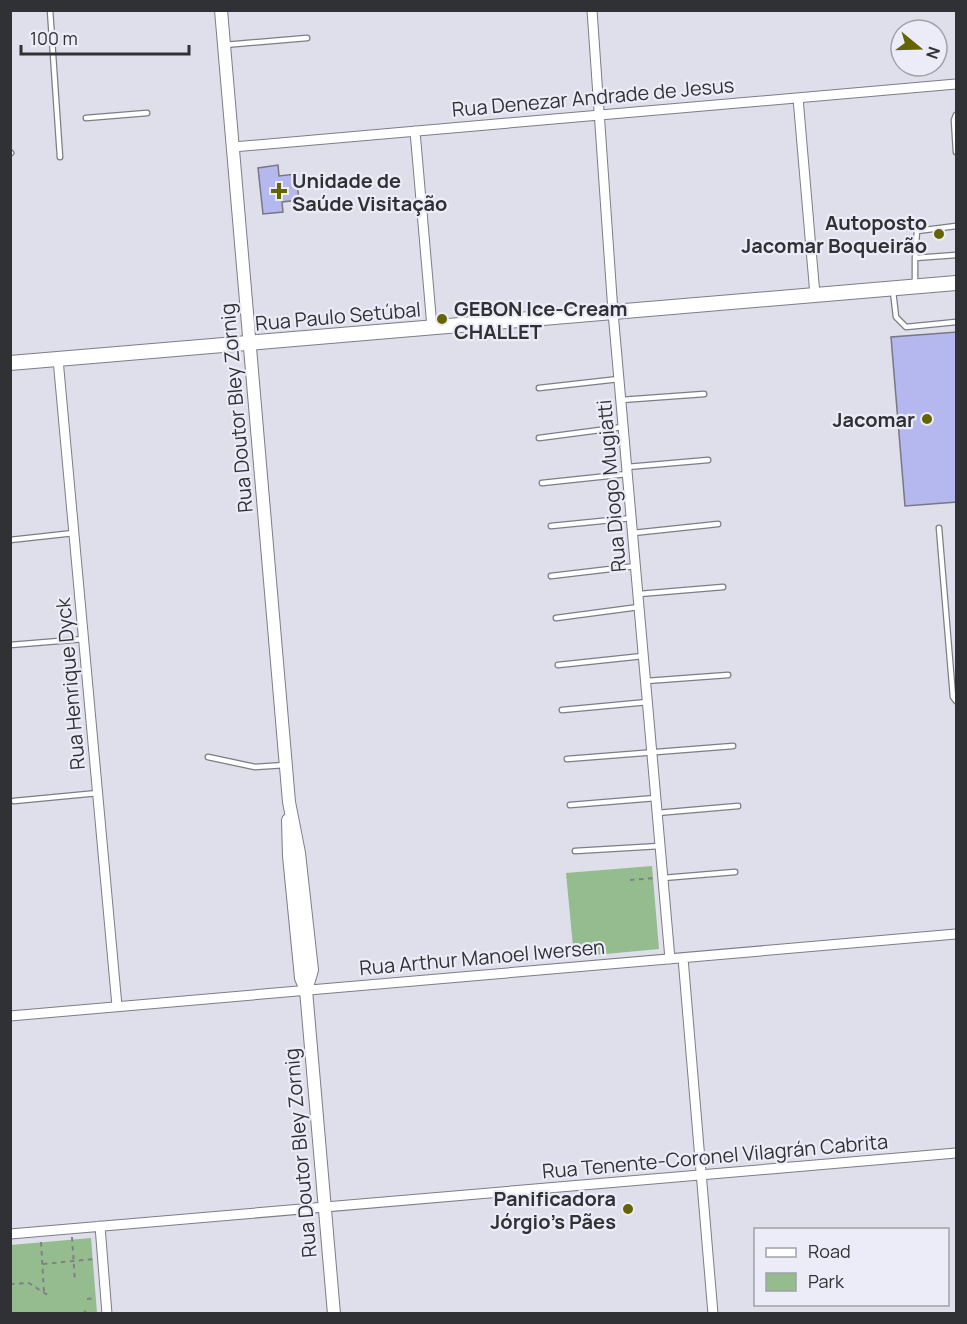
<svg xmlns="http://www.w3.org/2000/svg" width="967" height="1324" viewBox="0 0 967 1324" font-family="Manrope,sans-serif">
  <rect width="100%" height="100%" fill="#dedfea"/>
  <!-- green -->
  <path fill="#94bc8e" d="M 652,866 L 659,949 L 574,957 L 566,873 Z
    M 91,1238 L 97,1313 L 11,1313 L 11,1245 Z"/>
  <!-- building -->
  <path fill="#b4b8ef" stroke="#777881" stroke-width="1.5" d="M 278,165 L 279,176 L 296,174 L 299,200 L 282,202 L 283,212 L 263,214 L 258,168 Z
    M 957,332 L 957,502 L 905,506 L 891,337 Z"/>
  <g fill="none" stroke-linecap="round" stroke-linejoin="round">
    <defs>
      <path id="service" d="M 50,10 L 60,157
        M 224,45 L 307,38
        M 956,115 L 954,120 L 956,152
        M 86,118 L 147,113
        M 10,152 L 11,153
        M 915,258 L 917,231 L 956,226
        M 915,285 L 915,258 L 956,255
        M 893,291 L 896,317 L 906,327 L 956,322
        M 539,388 L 619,379
        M 621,400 L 704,394
        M 539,438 L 623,427
        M 627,467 L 708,460
        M 542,483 L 627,474
        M 551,526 L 632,518
        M 939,528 L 953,697 L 956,701
        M 633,533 L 718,524
        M 10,540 L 74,533
        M 551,576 L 636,566
        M 639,594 L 723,587
        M 556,618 L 639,607
        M 10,645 L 84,639
        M 558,665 L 643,656
        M 646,681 L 728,675
        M 562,710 L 648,702
        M 208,757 L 255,767 L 285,765
        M 567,759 L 733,746
        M 14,801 L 98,793
        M 570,805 L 656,798
        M 657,813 L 738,806
        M 575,851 L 660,846
        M 663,878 L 735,872"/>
      <path id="minor" d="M 592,10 L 613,312 L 670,959
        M 798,98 L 815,295
        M 415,131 L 432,327
        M 233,147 L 956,84
        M 58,359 L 117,1006
        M 683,958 L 713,1314
        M 10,1016 L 956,934
        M 100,1226 L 107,1314
        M 10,1234 L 956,1153"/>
      <path id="tertiary" d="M 221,10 L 289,802 L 299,853 L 312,970 L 306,990
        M 288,820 L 289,856 L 301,978 L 306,990 L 334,1314"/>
      <path id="secondary" d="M 10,363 L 956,283"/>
    </defs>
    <!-- service casing -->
    <use href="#service" stroke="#7c7d87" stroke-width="7"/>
    <!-- minor casing -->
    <use href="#minor" stroke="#7c7d87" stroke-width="11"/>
    <!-- tertiary casing -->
    <use href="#tertiary" stroke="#7c7d87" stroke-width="14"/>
    <!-- secondary casing -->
    <use href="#secondary" stroke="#7c7d87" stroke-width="16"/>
    <!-- path -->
    <path stroke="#808188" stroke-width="2" stroke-dasharray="4.5 4.5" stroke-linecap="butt" d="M 630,880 L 654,878
      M 72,1237 L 75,1282
      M 41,1242 L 44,1293
      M 43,1264 L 94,1259
      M 10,1284 L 29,1283 L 49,1296
      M 87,1299 L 96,1298
      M 84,1311 L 88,1314"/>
    <!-- service -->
    <use href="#service" stroke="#fff" stroke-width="4.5"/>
    <!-- minor -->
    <use href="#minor" stroke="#fff" stroke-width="9"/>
    <!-- tertiary -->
    <use href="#tertiary" stroke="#fff" stroke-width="12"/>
    <!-- secondary -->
    <use href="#secondary" stroke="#fff" stroke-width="14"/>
  </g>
  <!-- markers -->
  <g fill="#646500" stroke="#ebecf7" stroke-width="2">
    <path d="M276 182h6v6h6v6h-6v6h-6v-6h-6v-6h6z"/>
    <circle cx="939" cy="234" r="6"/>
    <circle cx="442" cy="319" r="6"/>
    <circle cx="927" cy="419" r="6"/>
    <circle cx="628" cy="1209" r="6"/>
  </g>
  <g text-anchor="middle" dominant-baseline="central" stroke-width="4.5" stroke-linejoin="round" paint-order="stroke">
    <!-- street labels -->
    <g font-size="20" fill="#303135" stroke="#ebecf7">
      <text transform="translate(593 97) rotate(-5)">Rua Denezar Andrade de Jesus</text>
      <text transform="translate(338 316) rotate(-5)">Rua Paulo Setúbal</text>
      <text transform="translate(236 408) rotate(-95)">Rua Doutor Bley Zornig</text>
      <text transform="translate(611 486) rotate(-95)">Rua Diogo Mugiatti</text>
      <text transform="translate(70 684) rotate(-95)">Rua Henrique Dyck</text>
      <text transform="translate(482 957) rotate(-5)">Rua Arthur Manoel Iwersen</text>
      <text transform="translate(300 1153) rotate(-95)">Rua Doutor Bley Zornig</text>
      <text transform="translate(715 1156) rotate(-5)">Rua Tenente-Coronel Vilagrán Cabrita</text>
    </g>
    <!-- poi labels -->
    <g font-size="20" font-weight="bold" fill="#303135" stroke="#ebecf7" text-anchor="end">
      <text x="292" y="180" text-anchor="start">Unidade de<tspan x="292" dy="23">Saúde Visitação</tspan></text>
      <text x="927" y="222">Autoposto<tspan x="927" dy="23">Jacomar Boqueirão</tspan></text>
      <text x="454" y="308" text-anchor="start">GEBON Ice-Cream<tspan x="454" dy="23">CHALLET</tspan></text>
      <text x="915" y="419">Jacomar</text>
      <text x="616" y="1198">Panificadora<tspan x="616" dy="23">Jórgio's Pães</tspan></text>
    </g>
  </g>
  <!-- border -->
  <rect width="967" height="1324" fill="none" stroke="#303135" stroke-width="24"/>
  <!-- legend -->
  <rect x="754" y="1228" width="195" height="78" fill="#ebecf7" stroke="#a0a1a9" stroke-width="1.5"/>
  <rect x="766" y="1248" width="30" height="9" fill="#ffffff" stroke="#a0a1a9" stroke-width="1.5"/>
  <text x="808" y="1258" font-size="18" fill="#303135">Road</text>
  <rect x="766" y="1273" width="30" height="18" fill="#94bc8e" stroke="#a0a1a9" stroke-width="1.5"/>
  <text x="808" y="1288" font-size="18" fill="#303135">Park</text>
  <!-- north arrow -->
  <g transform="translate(919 48) rotate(109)"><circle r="28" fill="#ebecf7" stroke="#a0a1a9" stroke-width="1.5"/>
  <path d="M0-4.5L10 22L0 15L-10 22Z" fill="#646500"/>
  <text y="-9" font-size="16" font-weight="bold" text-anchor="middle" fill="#303135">N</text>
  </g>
  <!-- scale -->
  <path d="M21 45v9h168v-9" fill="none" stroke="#303135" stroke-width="3"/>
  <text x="30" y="45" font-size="18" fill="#303135" stroke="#ebecf7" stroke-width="4.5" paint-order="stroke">100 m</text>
</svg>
